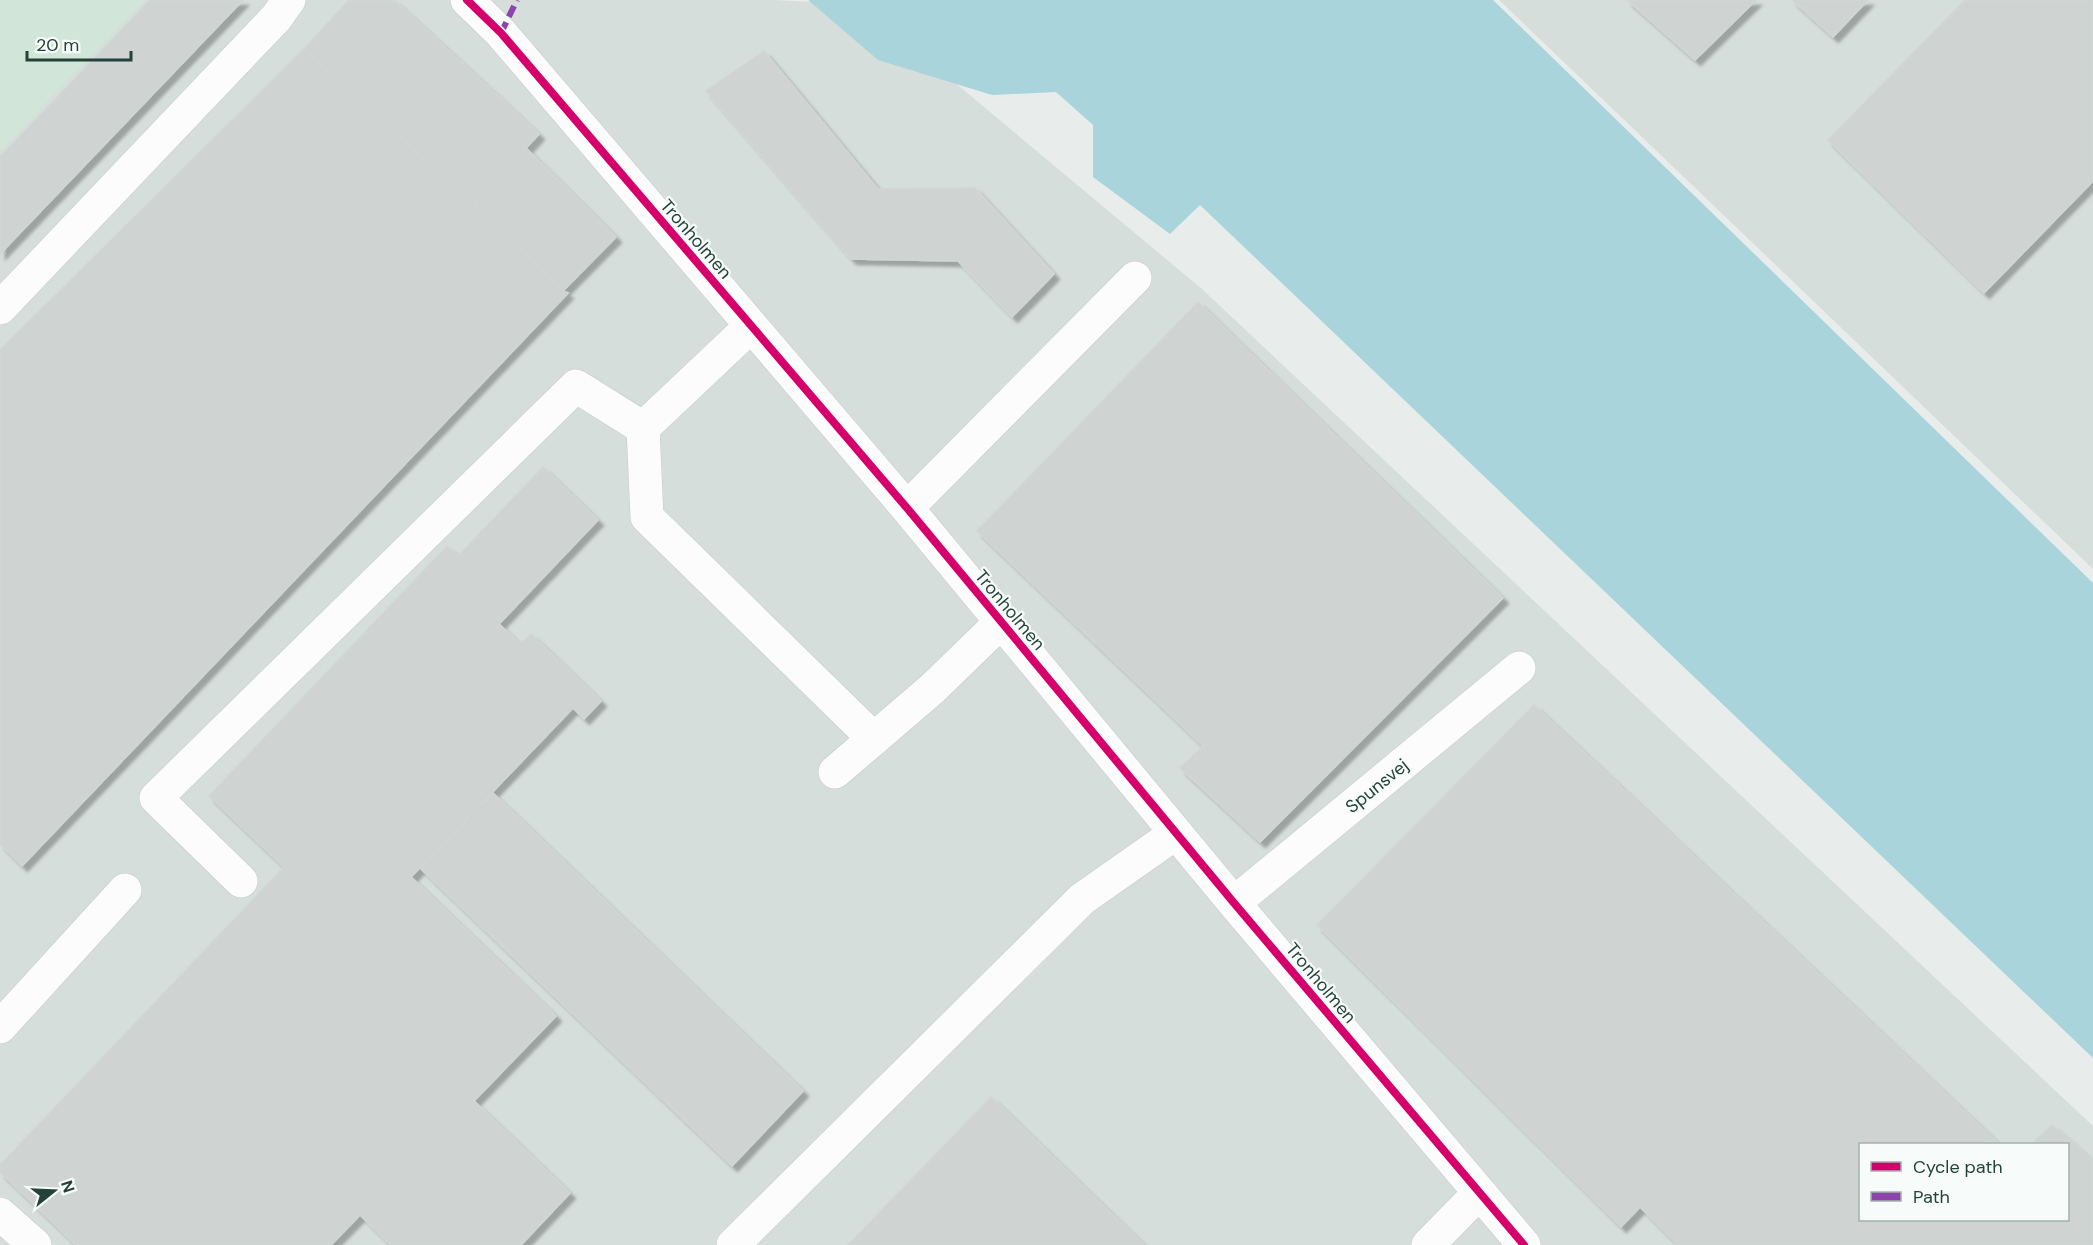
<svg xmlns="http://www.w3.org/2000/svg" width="2093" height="1245" viewBox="0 0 2093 1245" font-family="'DM Sans',sans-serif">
  <defs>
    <filter id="shadow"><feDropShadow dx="5.5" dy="5.5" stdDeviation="1.5" flood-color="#0004"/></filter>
  </defs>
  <rect width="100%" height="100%" fill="#e8edeb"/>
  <!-- built -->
  <path fill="#d6dedb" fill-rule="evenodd" d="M 0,0 L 775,0 L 862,5 L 1202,289 L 2093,1126 L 2093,1245 L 0,1245 ZM 1860,1144 L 2068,1144 L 2068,1220 L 1860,1220 Z
    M 1499,0 L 2093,0 L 2093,569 Z"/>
  <!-- green -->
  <path fill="#d1e6d8" d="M 0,0 L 145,0 L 0,151 Z"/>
  <!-- water -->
  <path fill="#a9d4db" d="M 808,0 L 1493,0 L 2093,583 L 2093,1058 L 1200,205 L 1170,234 L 1093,177 L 1093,125 L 1056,92 L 992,95 L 878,60 Z"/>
  <!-- building -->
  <path fill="#cfd4d2" stroke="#d1d6d4" stroke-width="1.5" filter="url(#shadow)" d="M 150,0 L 243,0 L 0,254 L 0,157 Z
    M 349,0 L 394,0 L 539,134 L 474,205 L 304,49 Z
    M 1627,0 L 1756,0 L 1695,60 Z
    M 1792,0 L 1868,0 L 1833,37 Z
    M 1965,0 L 2093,0 L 2093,181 L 1984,293 L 1828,140 Z
    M 304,49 L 474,205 L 563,291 L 568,293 L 22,866 L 0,844 L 0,350 Z
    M 764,51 L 878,189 L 975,188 L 1054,274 L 1012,317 L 958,261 L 851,259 L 706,91 Z
    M 526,148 L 616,237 L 563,291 L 474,205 Z
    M 1198,302 L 1503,598 L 1260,842 L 1180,768 L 1203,746 L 977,531 Z
    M 543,467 L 598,520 L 499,624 L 520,644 L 531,634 L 601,701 L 584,719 L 573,708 L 411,877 L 556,1016 L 474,1101 L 570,1193 L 521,1245 L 391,1245 L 360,1215 L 331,1245 L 76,1245 L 0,1172 L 0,1165 L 284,867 L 209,796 L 447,546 L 458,556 Z
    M 1534,705 L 1999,1144 L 1860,1144 L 1860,1220 L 2068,1220 L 2068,1144 L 2032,1144 L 2052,1125 L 2093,1161 L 2093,1245 L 1678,1245 L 1640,1207 L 1621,1227 L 1317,925 Z
    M 493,793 L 803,1091 L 732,1166 L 420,868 Z
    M 991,1097 L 1144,1245 L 848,1245 Z"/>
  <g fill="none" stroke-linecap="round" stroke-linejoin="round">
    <defs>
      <path id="minor" d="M 467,0 L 501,33 L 907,508 L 1234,903 L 1524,1245
        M 0,308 L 276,18 L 289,0
        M 751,326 L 643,428 L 647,517 L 874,739
        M 907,508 L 1135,278
        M 835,772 L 932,689 L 1001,622
        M 241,881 L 156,798 L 576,386 L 643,428
        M 1234,903 L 1519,668
        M 0,1027 L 125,890
        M 0,1214 L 35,1245
        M 733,1245 L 1082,899 L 1176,833
        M 1428,1245 L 1479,1193"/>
    </defs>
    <!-- minor casing -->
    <use href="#minor" stroke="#c5cac8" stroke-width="34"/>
    <!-- minor -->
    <use href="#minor" stroke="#fcfcfc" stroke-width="33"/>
    <!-- quiet -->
    <path stroke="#8e44ad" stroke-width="6" stroke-dasharray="12 6" stroke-linecap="butt" d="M 501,33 L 517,0"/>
    <defs>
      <path id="cycleway" d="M 467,0 L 501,33 L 907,508 L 1234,903 L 1524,1245"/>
    </defs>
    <!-- cycleway casing -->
    <use href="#cycleway" stroke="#f7fbf9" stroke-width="11"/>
    <!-- cycleway -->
    <use href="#cycleway" stroke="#d6006c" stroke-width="8"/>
  </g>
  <g text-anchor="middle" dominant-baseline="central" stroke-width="4.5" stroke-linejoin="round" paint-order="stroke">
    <!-- street labels -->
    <g font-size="18" fill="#24423a" stroke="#f7fbf9">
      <text transform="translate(696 239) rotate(49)">Tronholmen</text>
      <text transform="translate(1010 610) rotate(50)">Tronholmen</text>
      <text transform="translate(1377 786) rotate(-39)">Spunsvej</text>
      <text transform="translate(1321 983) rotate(50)">Tronholmen</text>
    </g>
  </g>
  <!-- legend -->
  <rect x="1859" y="1143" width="210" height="78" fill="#f7fbf9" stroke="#a3b1ad" stroke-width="1.5"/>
  <rect x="1871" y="1162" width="30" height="9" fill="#d6006c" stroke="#a3b1ad" stroke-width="1.5"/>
  <text x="1913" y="1173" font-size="18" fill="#24423a">Cycle path</text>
  <rect x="1871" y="1192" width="30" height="9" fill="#8e44ad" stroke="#a3b1ad" stroke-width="1.5"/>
  <text x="1913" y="1203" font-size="18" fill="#24423a">Path</text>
  <!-- north arrow -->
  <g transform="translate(54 1191) rotate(72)" stroke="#f7fbf9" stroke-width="4.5" paint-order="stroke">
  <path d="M0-4.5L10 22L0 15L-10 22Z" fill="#24423a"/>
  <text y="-9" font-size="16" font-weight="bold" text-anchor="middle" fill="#24423a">N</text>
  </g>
  <!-- scale -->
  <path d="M27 51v9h104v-9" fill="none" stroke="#24423a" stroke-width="3"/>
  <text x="36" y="51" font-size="18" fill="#24423a" stroke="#f7fbf9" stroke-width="4.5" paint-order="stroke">20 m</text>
</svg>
